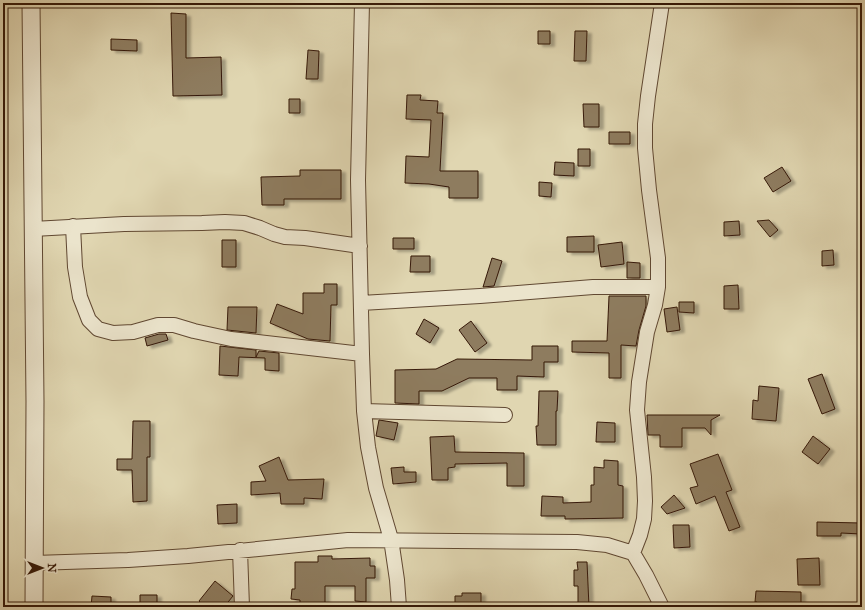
<svg xmlns="http://www.w3.org/2000/svg" width="865" height="610" viewBox="0 0 865 610" font-family="'IM FELL Great Primer',serif">
  <defs>
    <filter id="shadow"><feDropShadow dx="4.5" dy="2.5" stdDeviation="1" flood-color="#0004"/></filter>
  </defs>
  <rect width="100%" height="100%" fill="#e0d6b1"/>
  <filter id="stains"><feTurbulence type="fractalNoise" baseFrequency=".005" numOctaves="4"/><feColorMatrix values="0 0 0 0 .2 0 0 0 0 .09 0 0 0 0 .02 0 0 0 .5 -.17"/></filter>
  <radialGradient id="worn" r=".72"><stop offset=".6" stop-color="#630" stop-opacity="0"/><stop offset="1" stop-color="#630" stop-opacity=".3"/></radialGradient>
  <!-- building -->
  <path fill="#8e7b5f" stroke="#351807" filter="url(#shadow)" d="M 171,13 L 186,14 L 186,58 L 221,57 L 222,95 L 173,96 Z
    M 538,31 L 550,31 L 550,44 L 538,44 Z
    M 575,31 L 587,31 L 586,61 L 574,61 Z
    M 111,39 L 137,40 L 137,51 L 111,50 Z
    M 308,50 L 319,51 L 318,79 L 306,79 Z
    M 407,95 L 421,95 L 420,100 L 438,101 L 437,113 L 443,113 L 440,171 L 478,171 L 478,198 L 449,198 L 449,187 L 429,184 L 405,183 L 406,156 L 429,157 L 431,120 L 406,119 Z
    M 289,99 L 300,99 L 300,113 L 289,113 Z
    M 583,104 L 599,104 L 599,127 L 584,127 Z
    M 609,132 L 630,132 L 630,144 L 609,144 Z
    M 578,149 L 590,149 L 590,166 L 578,166 Z
    M 555,162 L 574,163 L 574,176 L 554,175 Z
    M 782,167 L 791,181 L 773,192 L 764,178 Z
    M 300,170 L 341,170 L 341,199 L 284,199 L 284,205 L 262,205 L 261,177 L 300,176 Z
    M 539,182 L 552,183 L 551,197 L 539,196 Z
    M 769,220 L 778,230 L 770,237 L 757,221 Z
    M 739,221 L 740,235 L 724,236 L 724,222 Z
    M 594,236 L 594,252 L 567,252 L 567,237 Z
    M 393,238 L 414,238 L 414,249 L 393,249 Z
    M 222,240 L 236,240 L 236,267 L 222,267 Z
    M 622,242 L 624,264 L 601,267 L 598,245 Z
    M 833,250 L 834,265 L 822,266 L 822,251 Z
    M 411,256 L 430,256 L 430,272 L 410,272 Z
    M 492,258 L 502,261 L 494,286 L 483,287 Z
    M 627,262 L 640,263 L 640,278 L 627,278 Z
    M 324,284 L 337,284 L 337,305 L 331,305 L 330,341 L 308,339 L 270,323 L 277,304 L 303,314 L 303,293 L 324,293 Z
    M 738,285 L 739,309 L 724,309 L 724,286 Z
    M 609,296 L 646,296 L 646,306 L 639,330 L 636,346 L 621,345 L 621,378 L 609,378 L 609,353 L 572,352 L 572,341 L 607,341 Z
    M 679,302 L 694,302 L 694,313 L 679,312 Z
    M 228,307 L 257,307 L 256,333 L 227,330 Z
    M 677,307 L 680,330 L 667,332 L 664,309 Z
    M 424,319 L 439,328 L 430,343 L 416,334 Z
    M 471,321 L 487,343 L 475,352 L 459,330 Z
    M 159,334 L 166,334 L 168,340 L 147,346 L 145,338 Z
    M 220,346 L 256,350 L 256,357 L 259,351 L 279,353 L 279,371 L 265,370 L 265,358 L 239,357 L 238,376 L 219,375 Z
    M 532,346 L 558,346 L 558,362 L 544,362 L 544,377 L 517,376 L 517,390 L 497,390 L 497,378 L 469,378 L 442,391 L 419,391 L 419,404 L 395,403 L 395,370 L 436,369 L 457,359 L 532,360 Z
    M 822,374 L 835,409 L 822,414 L 808,379 Z
    M 759,386 L 779,388 L 776,421 L 752,419 L 753,400 L 758,401 Z
    M 539,391 L 558,391 L 557,411 L 556,411 L 556,445 L 537,445 L 536,426 L 538,426 Z
    M 647,415 L 720,415 L 711,420 L 711,435 L 705,428 L 682,428 L 682,447 L 660,447 L 660,435 L 648,435 Z
    M 379,420 L 398,423 L 394,440 L 376,436 Z
    M 133,421 L 150,421 L 150,457 L 147,457 L 147,501 L 133,502 L 132,470 L 117,470 L 117,459 L 132,459 Z
    M 597,422 L 615,423 L 615,442 L 596,442 Z
    M 454,436 L 455,452 L 524,453 L 524,486 L 507,486 L 507,463 L 455,464 L 455,467 L 448,468 L 448,480 L 432,480 L 430,437 Z
    M 813,436 L 830,449 L 818,464 L 802,452 Z
    M 718,454 L 732,490 L 726,492 L 740,527 L 729,531 L 715,496 L 696,504 L 690,488 L 698,486 L 690,464 Z
    M 279,457 L 288,480 L 324,479 L 322,499 L 304,498 L 304,504 L 281,504 L 280,493 L 251,495 L 251,482 L 266,481 L 259,466 Z
    M 604,460 L 618,461 L 618,485 L 623,486 L 623,518 L 565,519 L 565,516 L 541,516 L 542,496 L 563,497 L 563,503 L 591,502 L 591,485 L 594,485 L 594,467 L 604,468 Z
    M 404,467 L 404,472 L 416,472 L 416,482 L 393,484 L 391,468 Z
    M 674,495 L 685,508 L 667,514 L 661,507 Z
    M 237,504 L 237,523 L 218,524 L 217,505 Z
    M 817,522 L 861,523 L 861,534 L 841,533 L 841,536 L 817,536 Z
    M 673,525 L 689,525 L 690,547 L 674,548 Z
    M 318,556 L 332,556 L 332,559 L 370,558 L 370,566 L 375,566 L 375,578 L 366,578 L 366,602 L 355,601 L 355,586 L 325,586 L 325,607 L 300,607 L 300,600 L 291,599 L 292,589 L 295,589 L 295,562 L 318,562 Z
    M 819,558 L 820,585 L 798,585 L 797,559 Z
    M 577,562 L 587,562 L 589,607 L 578,607 L 578,586 L 574,586 L 574,570 L 578,570 Z
    M 215,581 L 233,596 L 224,607 L 205,607 L 199,601 Z
    M 756,591 L 801,592 L 801,607 L 757,607 L 757,602 L 755,602 Z
    M 462,593 L 481,593 L 481,607 L 455,607 L 455,596 L 462,596 Z
    M 140,595 L 157,595 L 157,607 L 140,607 Z
    M 92,596 L 111,597 L 111,607 L 91,607 Z"/>
  <g fill="none" stroke-linecap="round" stroke-linejoin="round">
    <defs>
      <path id="minor" d="M 362,3 L 358,180 L 362,354 L 364,411 L 368,447 L 376,488 L 391,539 L 397,580 L 399,607
        M 73,226 L 75,267 L 80,297 L 89,320 L 98,329 L 113,333 L 133,332 L 158,325 L 174,325 L 194,331 L 231,339 L 362,354
        M 33,229 L 124,224 L 202,223 L 225,222 L 244,223 L 260,228 L 274,234 L 285,237 L 305,238 L 360,246
        M 361,303 L 480,296 L 593,287 L 658,287
        M 364,411 L 505,415
        M 240,550 L 242,607
        M 633,553 L 640,535 L 644,519 L 645,501 L 644,477 L 637,410 L 639,382 L 647,332 L 655,305 L 658,287 L 658,258 L 649,190 L 645,148 L 645,124 L 648,96 L 662,3
        M 34,563 L 128,560 L 188,556 L 348,540 L 577,542 L 607,545 L 633,553 L 646,575 L 662,607"/>
      <path id="tertiary" d="M 31,3 L 35,401 L 34,607"/>
    </defs>
    <!-- minor casing -->
    <use href="#minor" stroke="#604832" stroke-width="16"/>
    <!-- tertiary casing -->
    <use href="#tertiary" stroke="#604832" stroke-width="19"/>
    <!-- minor -->
    <use href="#minor" stroke="#ebe4cc" stroke-width="14"/>
    <!-- tertiary -->
    <use href="#tertiary" stroke="#ebe4cc" stroke-width="17"/>
  </g>
  <!-- margin -->
  <rect width="865" height="610" fill="none" stroke="#e0d6b1" stroke-width="16"/>
  <rect x="4" y="4" width="857" height="602" fill="none" stroke="#351807" stroke-width="2"/>
  <rect x="8" y="8" width="849" height="594" fill="none" stroke="#351807"/>
  <!-- north arrow -->
  <g transform="translate(42 568) rotate(90)" stroke="#ebe4cc" stroke-width="3" paint-order="stroke">
  <path d="M0-3L7 15L0 10L-7 15Z" fill="#351807"/>
  <text y="-6" font-size="11" font-weight="bold" text-anchor="middle" fill="#351807">N</text>
  </g>
  <rect width="100%" height="100%" filter="url(#stains)"/>
  <rect width="100%" height="100%" fill="url(#worn)"/>
</svg>
